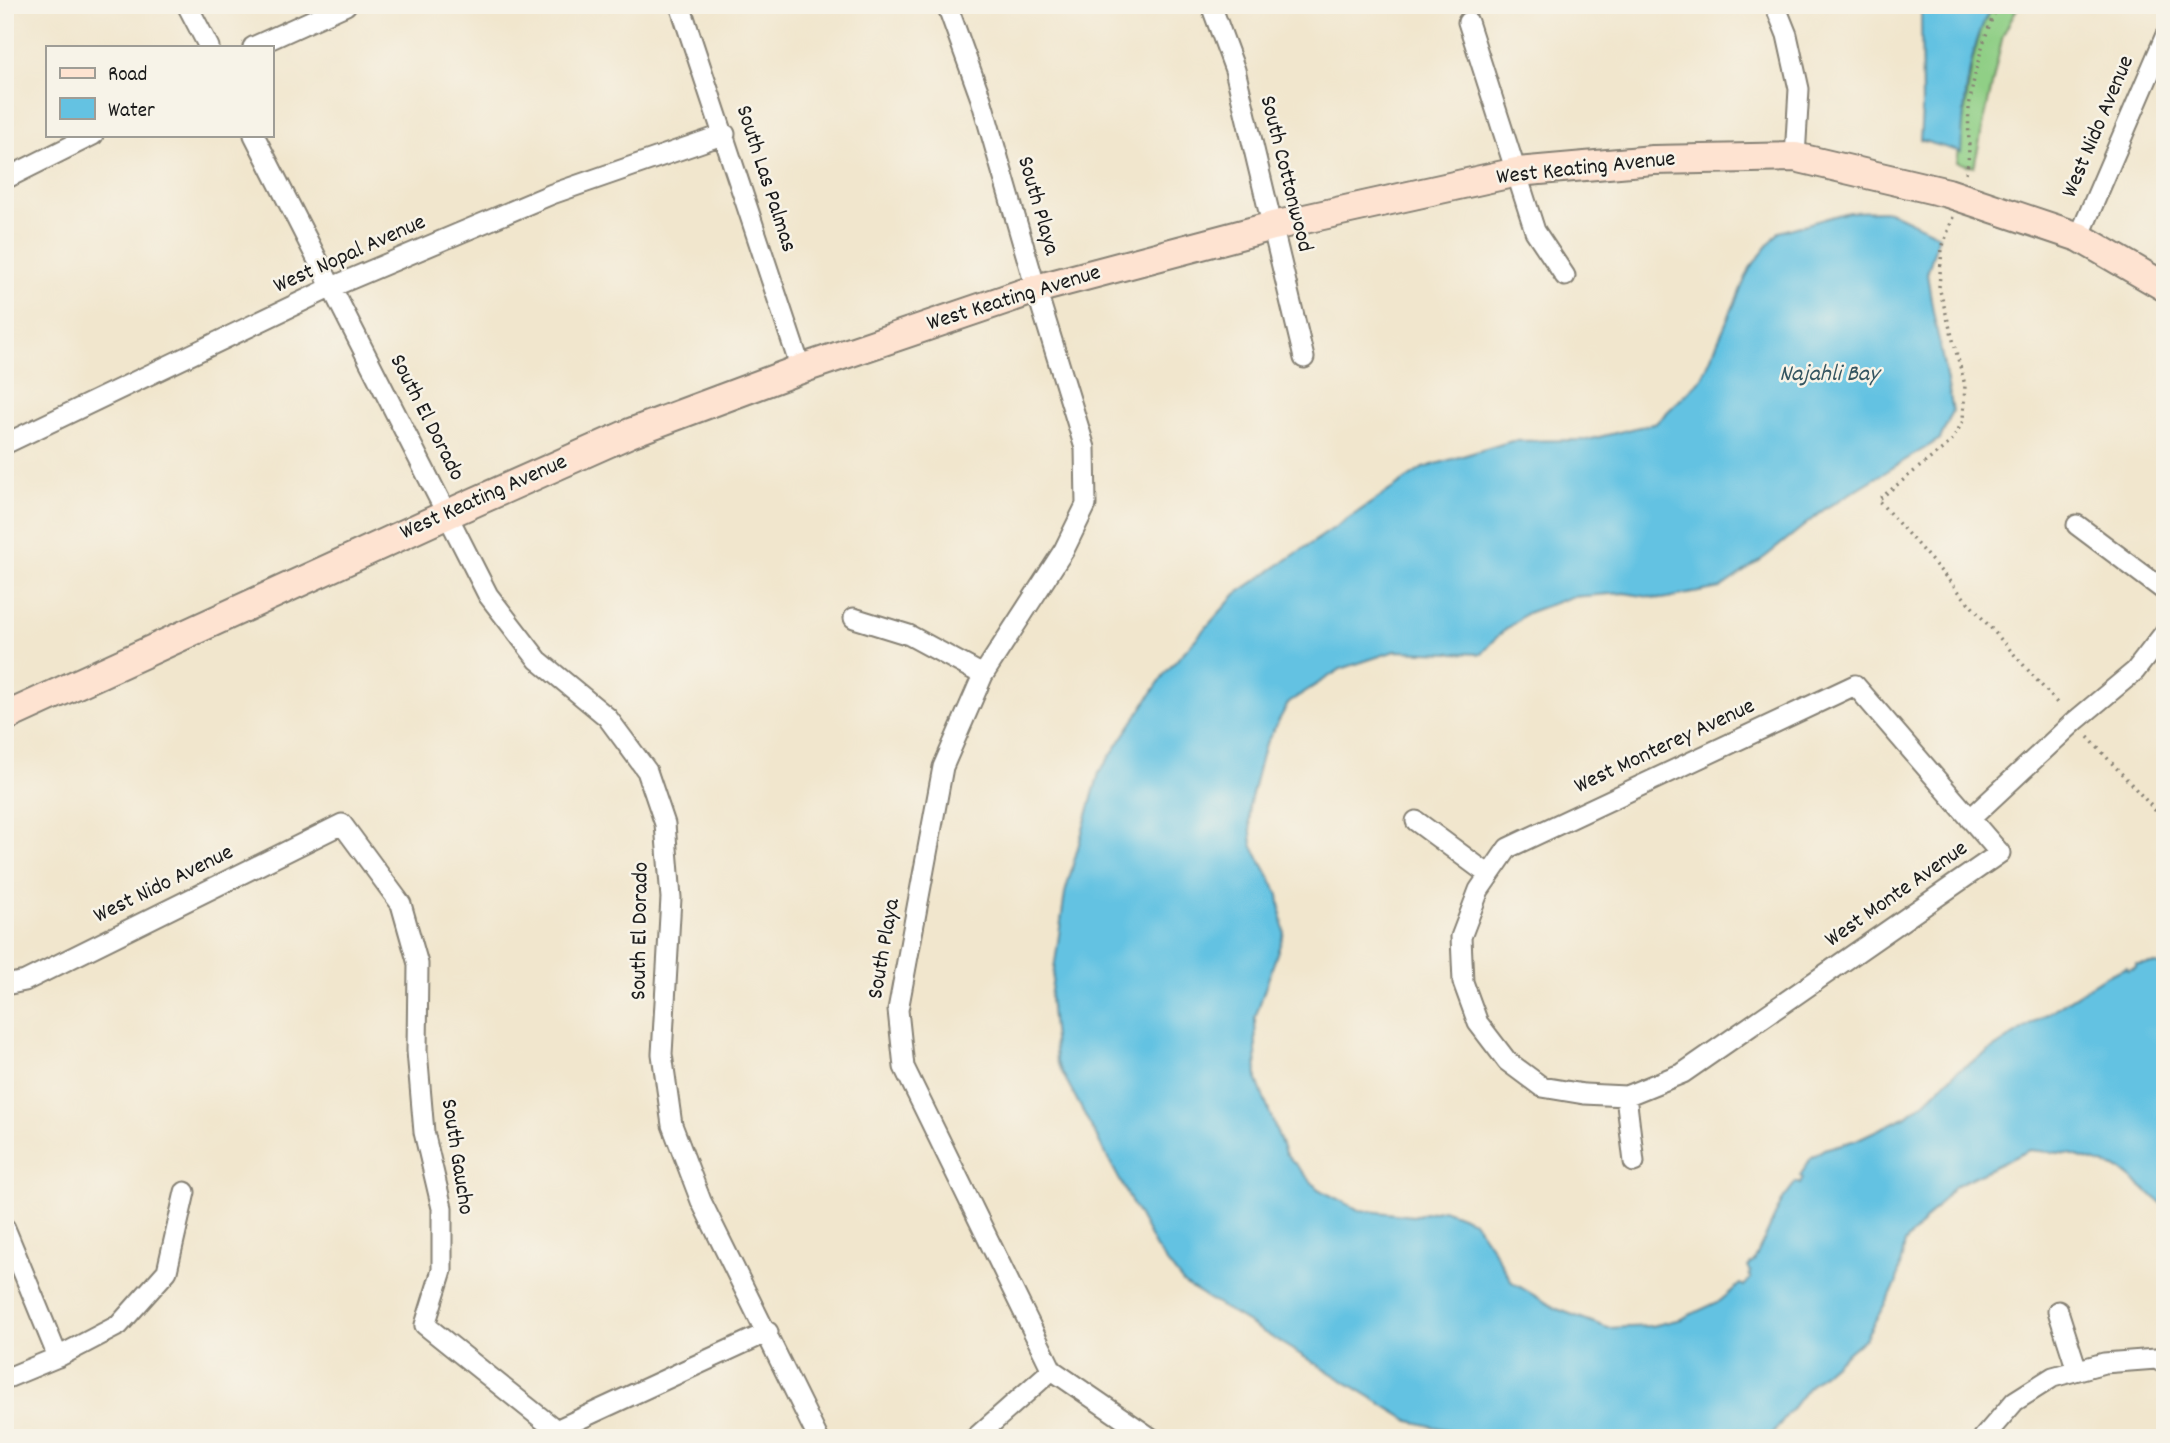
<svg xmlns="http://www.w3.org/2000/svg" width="2170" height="1443" viewBox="0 0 2170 1443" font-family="Dekko,sans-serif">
  <rect width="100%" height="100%" fill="#f7f3e8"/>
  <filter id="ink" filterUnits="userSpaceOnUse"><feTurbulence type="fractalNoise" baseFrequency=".0143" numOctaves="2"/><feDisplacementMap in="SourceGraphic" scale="14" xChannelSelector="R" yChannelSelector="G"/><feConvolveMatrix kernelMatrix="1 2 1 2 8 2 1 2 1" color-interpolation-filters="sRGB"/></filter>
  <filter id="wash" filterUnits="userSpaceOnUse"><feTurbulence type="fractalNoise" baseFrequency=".00686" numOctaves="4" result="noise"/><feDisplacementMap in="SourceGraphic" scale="28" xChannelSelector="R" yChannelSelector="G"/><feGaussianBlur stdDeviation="1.57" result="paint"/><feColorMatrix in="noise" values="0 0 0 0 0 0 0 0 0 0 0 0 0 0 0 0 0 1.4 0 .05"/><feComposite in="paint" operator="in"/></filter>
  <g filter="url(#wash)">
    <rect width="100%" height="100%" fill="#f1e6cd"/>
    <!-- green -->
    <path fill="#90cf86" stroke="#567651" stroke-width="2" d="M 1992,5 L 2019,5 L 2003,35 L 1974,167 L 1957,162 L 1972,63 L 1981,29 Z"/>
    <!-- water -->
    <path fill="#64c2e2" stroke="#406f7f" stroke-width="2" d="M 1921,5 L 1992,5 C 1968,49 1964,102 1961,152 L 1920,140 L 1922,111 Z
      M 1889,211 L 1939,235 L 1927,274 L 1933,312 L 1953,411 L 1940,439 L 1826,508 L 1765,557 L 1720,588 L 1662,599 L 1624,593 L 1571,597 L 1527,613 L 1499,635 L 1482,654 L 1395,651 L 1341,669 L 1289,702 L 1264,747 L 1249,806 L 1252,845 L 1279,895 L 1284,933 L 1255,1018 L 1257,1080 L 1285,1153 L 1318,1189 L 1359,1210 L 1413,1216 L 1443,1209 L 1474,1221 L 1491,1246 L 1512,1282 L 1557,1309 L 1608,1328 L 1652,1326 L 1681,1319 L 1720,1301 L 1740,1284 L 1744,1286 L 1751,1278 L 1749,1275 L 1751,1272 L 1748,1267 L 1754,1261 L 1783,1199 L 1796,1182 L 1800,1184 L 1803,1178 L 1800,1176 L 1811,1158 L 1824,1149 L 1856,1140 L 1907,1116 L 1927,1100 L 1955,1073 L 2106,976 L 2127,967 L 2128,970 L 2136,967 L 2136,964 L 2155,964 L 2165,966 L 2165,1206 L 2121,1170 L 2070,1154 L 2029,1150 L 1954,1186 L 1905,1243 L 1896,1285 L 1865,1338 L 1812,1383 L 1769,1438 L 1483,1438 L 1410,1421 L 1184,1284 L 1156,1248 L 1056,1061 L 1050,998 L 1065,893 L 1099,773 L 1165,673 L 1236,594 L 1423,468 L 1512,441 L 1587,440 L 1656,423 L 1702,378 L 1750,268 L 1779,232 L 1848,212 Z"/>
  </g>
  <g filter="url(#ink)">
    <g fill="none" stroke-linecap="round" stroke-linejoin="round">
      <defs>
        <path id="street" d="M 187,5 L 209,47
          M 680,5 L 801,369
          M 947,5 L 981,99 L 1036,289 L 1085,448 L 1086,505 L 1064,550 L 983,675 L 943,767 L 898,1010 L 904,1067 L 1052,1370 L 1151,1438
          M 1211,5 L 1235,70 L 1304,358
          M 1775,5 L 1787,35 L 1799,89 L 1795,157
          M 1468,22 L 1535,231 L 1565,276
          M 253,47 L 346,5
          M 254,135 L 488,595 L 538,660 L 607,717 L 647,771 L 665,824 L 671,898 L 662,1054 L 672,1125 L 701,1201 L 818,1438
          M 5,179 L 93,135
          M 2079,237 L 2165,37
          M 5,444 L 332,287 L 552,194 L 725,134
          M 2077,525 L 2165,591
          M 854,618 L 909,635 L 983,675
          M 1855,685 L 2000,853 L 1683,1073 L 1626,1096 L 1584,1094 L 1542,1087 L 1507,1061 L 1478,1023 L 1463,982 L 1461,937 L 1479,890 L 1508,848 Z
          M 1970,819 L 2074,722 L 2135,671 L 2165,632
          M 1416,821 L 1489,875
          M 5,985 L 25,981 L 342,824 L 401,904 L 418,964 L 417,1051 L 424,1132 L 442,1208 L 442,1270 L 425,1325 L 556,1430 L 768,1332
          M 1626,1096 L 1634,1162
          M 5,1228 L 58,1357
          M 2058,1311 L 2077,1370
          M 5,1379 L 58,1357 L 119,1325 L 167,1271 L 185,1192
          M 975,1438 L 1052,1370
          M 1983,1438 L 2015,1401 L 2053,1377 L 2104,1363 L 2156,1359 L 2165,1364"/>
        <path id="secondary" d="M 5,717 L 448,514 L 630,433 L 801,369 L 1036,289 L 1273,226 L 1517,172 L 1653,160 L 1795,157 L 1948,193 L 2079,237 L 2165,287"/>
      </defs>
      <!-- street casing -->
      <use href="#street" stroke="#868174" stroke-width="23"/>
      <!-- secondary casing -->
      <use href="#secondary" stroke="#868174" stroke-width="32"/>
      <!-- path -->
      <path stroke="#868174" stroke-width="3.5" stroke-dasharray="2 5" stroke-linecap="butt" d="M 1966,173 C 1972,149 1966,125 1970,101 C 1975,69 1984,35 1998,5
        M 1953,217 L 1942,248 L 1939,287 L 1965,385 L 1963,421 L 1951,442 L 1878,500 L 2058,704
        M 2088,737 L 2165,821"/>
      <!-- street -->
      <use href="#street" stroke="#fff" stroke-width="19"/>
      <!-- secondary -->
      <use href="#secondary" stroke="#fee3d1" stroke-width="28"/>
    </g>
  </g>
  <g text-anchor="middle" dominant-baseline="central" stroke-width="5" stroke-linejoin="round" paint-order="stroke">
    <!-- street labels -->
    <g font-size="23" fill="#1c1c1c" stroke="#f7f3e8">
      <text transform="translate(2099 127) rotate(-67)">West Nido Avenue</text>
      <text transform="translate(1586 169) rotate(-6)">West Keating Avenue</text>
      <text transform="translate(1285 174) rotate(76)">South Cottonwood</text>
      <text transform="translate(765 179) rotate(72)">South Las Palmas</text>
      <text transform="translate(1037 206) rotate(74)">South Playa</text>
      <text transform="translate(350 255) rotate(-24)">West Nopal Avenue</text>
      <text transform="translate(1014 299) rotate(-17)">West Keating Avenue</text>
      <text transform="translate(426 418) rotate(63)">South El Dorado</text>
      <text transform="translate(484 498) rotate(-24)">West Keating Avenue</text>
      <text transform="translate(1665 747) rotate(-25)">West Monterey Avenue</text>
      <text transform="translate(164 885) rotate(-26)">West Nido Avenue</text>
      <text transform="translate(1897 895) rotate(-35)">West Monte Avenue</text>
      <text transform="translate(641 931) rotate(-89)">South El Dorado</text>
      <text transform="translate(885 949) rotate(-80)">South Playa</text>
      <text transform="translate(456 1157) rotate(81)">South Gaucho</text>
    </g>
    <!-- water labels -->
    <g font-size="24" font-style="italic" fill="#355661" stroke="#f7f3e8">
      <text x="1829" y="375">Najahli Bay</text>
    </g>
  </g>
  <!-- margin -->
  <rect width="2170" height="1443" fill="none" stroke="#f7f3e8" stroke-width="28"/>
  <!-- legend -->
  <rect x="46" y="46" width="228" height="91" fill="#f7f3e8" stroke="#9f9d96" stroke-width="2"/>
  <rect x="60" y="68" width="35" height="10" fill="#fee3d1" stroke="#9f9d96" stroke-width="2"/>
  <text x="108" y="80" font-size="21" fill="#1c1c1c">Road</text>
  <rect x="60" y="98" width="35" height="21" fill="#64c2e2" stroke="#9f9d96" stroke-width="2"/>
  <text x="108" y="116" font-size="21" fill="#1c1c1c">Water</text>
</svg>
